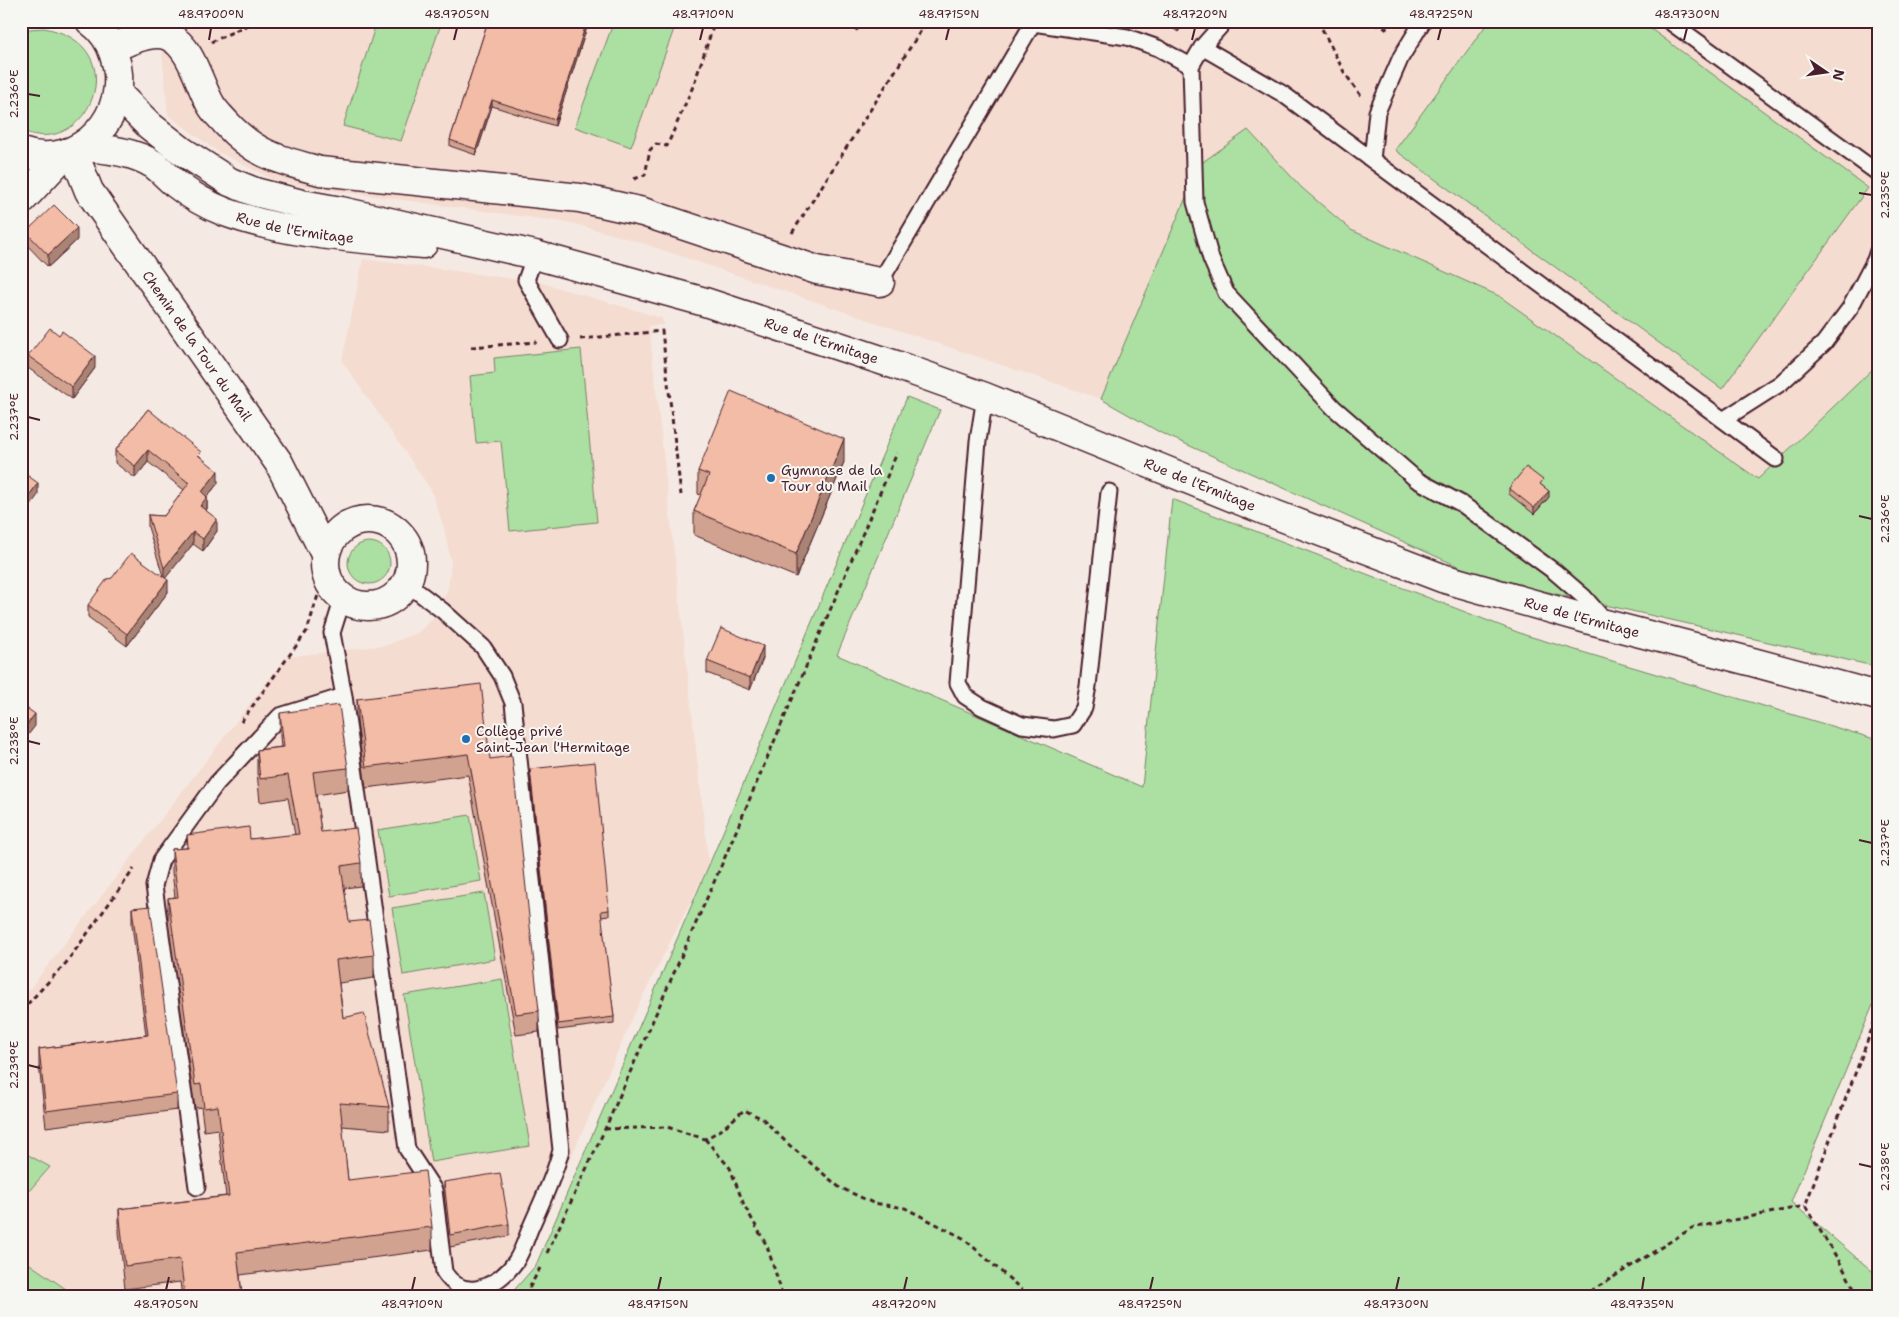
<svg xmlns="http://www.w3.org/2000/svg" width="1899" height="1317" viewBox="0 0 1899 1317" font-family="'Shantell Sans',sans-serif">
  <rect width="100%" height="100%" fill="#f5eae3"/>
  <filter id="ink" filterUnits="userSpaceOnUse"><feTurbulence type="fractalNoise" baseFrequency=".02" numOctaves="2"/><feDisplacementMap in="SourceGraphic" scale="10" xChannelSelector="R" yChannelSelector="G"/><feConvolveMatrix kernelMatrix="1 2 1 2 8 2 1 2 1" color-interpolation-filters="sRGB"/></filter>
  <g filter="url(#ink)">
    <!-- built -->
    <path fill="#f4dcd1" d="M 168,21 L 1878,21 L 1878,663 L 633,240 L 571,223 L 300,186 L 272,179 L 218,152 L 168,115 L 162,54 Z
      M 363,259 L 539,282 L 662,318 L 664,325 L 649,326 L 709,865 L 638,1006 L 549,1207 L 534,1246 L 496,1296 L 21,1296 L 21,1000 L 286,657 L 387,645 L 419,632 L 437,614 L 448,588 L 451,563 L 444,528 L 431,490 L 342,361 Z"/>
    <!-- green -->
    <path fill="#abe0a2" stroke="#7a8066" d="M 377,21 L 442,21 L 401,141 L 343,126 Z
      M 614,21 L 677,21 L 631,147 L 575,127 Z
      M 1489,21 L 1640,21 L 1868,188 L 1722,389 L 1395,150 Z
      M 44,28 C 138,45 87,162 21,130 L 21,33 L 29,29 Z
      M 1248,130 L 1302,188 L 1351,230 L 1499,296 L 1758,479 L 1878,364 L 1878,667 L 1482,577 L 1161,433 L 1101,399 L 1200,164 Z
      M 581,349 L 597,522 L 510,531 L 501,441 L 476,443 L 470,376 L 495,373 L 494,358 Z
      M 907,397 L 940,410 L 837,655 L 1142,787 L 1172,499 L 1525,635 L 1878,740 L 1878,993 L 1791,1202 L 1878,1276 L 1878,1296 L 509,1296 L 536,1265 L 709,865 Z
      M348 563a21 21 0 1 1 42 0a21 21 0 1 1-42 0Z
      M 470,815 L 481,881 L 389,896 L 378,830 Z
      M 484,893 L 495,959 L 403,975 L 392,908 Z
      M 502,979 L 530,1146 L 431,1162 L 404,995 Z
      M 21,1151 L 50,1167 L 21,1200 Z
      M 21,1258 L 76,1296 L 21,1296 Z"/>
    <g fill="none" stroke-linecap="round" stroke-linejoin="round">
      <defs>
        <path id="lane" d="M 1225,21 L 1202,47 L 1191,66 L 1195,202 L 1211,259 L 1226,293 L 1334,408 L 1417,480 L 1462,504 L 1555,572 L 1584,597 L 1605,621
          M 1669,21 L 1878,173
          M 1033,23 L 1127,37 L 1158,48 L 1191,66
          M 1202,47 L 1283,94 L 1776,459
          M 1372,160 L 1377,112 L 1401,57 L 1423,21
          M 535,255 L 526,280 L 560,340
          M 880,282 L 1033,23 L 1033,21
          M 985,397 L 978,441 L 958,683 L 965,696 L 982,707 L 1022,725 L 1054,729 L 1073,725 L 1084,708 L 1088,686 L 1109,492
          M 1723,420 L 1781,383 L 1824,343 L 1850,308 L 1875,260 L 1878,251
          M 343,598 L 332,633 L 344,696 L 407,1149 L 434,1190 L 444,1272 C 451,1283 462,1291 476,1289 C 492,1286 506,1275 516,1261 C 522,1252 526,1239 530,1229 C 541,1203 554,1178 561,1150 L 513,703 L 502,676 L 483,647 L 443,611 L 406,583
          M 197,1187 L 154,886 L 161,860 L 217,783 L 280,716 L 344,696"/>
        <g id="street">
          <path d="M 112,48 C 128,42 153,28 170,37 C 192,48 199,85 211,105 C 215,112 221,117 226,123 C 255,155 280,160 320,171 L 580,198 L 643,212 L 817,270 L 880,282"/>
          <path id="s1" d="M 73,151 L 89,191 L 279,463 L 325,554"/>
          <path d="M 21,201 L 66,153"/>
          <circle cx="368" cy="563" r="43"/>
        </g>
        <g id="secondary">
          <path id="s2" d="M 118,94 L 150,126 L 182,151 L 230,182 L 255,192 L 302,204 L 341,211 L 535,255 L 705,302 L 896,365 L 985,397 L 1266,511 L 1442,578 L 1594,621 L 1745,660 L 1878,696"/>
          <path id="s3" d="M 80,147 C 104,148 132,151 153,164 C 161,169 168,178 176,184 C 191,196 207,205 225,212 C 288,235 356,238 423,244"/>
          <path d="M 21,152 C 81,173 134,112 114,55 C 110,42 101,29 90,21"/>
        </g>
      </defs>
      <!-- lane casing -->
      <use href="#lane" stroke="#4a1f2b" stroke-width="19"/>
      <!-- street casing -->
      <use href="#street" stroke="#4a1f2b" stroke-width="31"/>
      <!-- secondary casing -->
      <use href="#secondary" stroke="#4a1f2b" stroke-width="31"/>
      <!-- path -->
      <path stroke="#4a1f2b" stroke-width="3" stroke-dasharray="5 4" stroke-linecap="butt" d="M 1318,21 L 1344,72 L 1361,96
        M 1366,21 L 1391,30
        M 211,42 L 256,21
        M 634,179 L 645,175 L 650,150 L 656,144 L 667,146 L 694,84 L 715,21
        M 792,233 L 927,21
        M 580,339 L 662,331 L 681,495
        M 471,347 L 537,342
        M 241,722 L 307,631 L 322,582
        M 21,1011 L 66,963 L 134,869
        M 605,1129 L 667,1127 L 705,1139 L 721,1130 L 744,1110 L 763,1119 L 788,1144 L 839,1187 L 873,1203 L 905,1208 L 963,1238 L 1029,1296
        M 705,1139 L 730,1168 L 744,1205 L 767,1246 L 783,1296
        M 547,1253 L 605,1129 L 722,864 L 897,453
        M 525,1296 L 540,1268
        M 1583,1296 L 1692,1228 L 1805,1206
        M 1858,1296 L 1842,1266 L 1805,1206 L 1878,1013"/>
      <!-- lane -->
      <use href="#lane" stroke="#f6f6f2" stroke-width="15"/>
      <!-- street -->
      <use href="#street" stroke="#f6f6f2" stroke-width="28"/>
      <!-- secondary -->
      <use href="#secondary" stroke="#f6f6f2" stroke-width="28"/>
    </g>
    <!-- wall -->
    <path fill="#d0a28f" stroke="#4a1f2b" d="M 488,21 L 589,21 L 555,126 L 492,106 L 476,155 L 450,146 L 450,140 Z
      M 842,21 L 864,21 L 857,31 Z
      M 1162,21 L 1185,21 L 1178,32 Z
      M 26,232 L 77,240 L 48,267 L 26,244 Z
      M 28,356 L 95,368 L 72,399 L 28,368 Z
      M 148,409 L 201,457 L 218,483 L 207,497 L 207,509 L 206,510 L 217,531 L 203,551 L 193,544 L 165,578 L 168,592 L 127,646 L 88,617 L 88,605 L 163,576 L 148,527 L 148,515 L 164,516 L 184,490 L 148,462 L 135,478 L 115,463 L 115,451 Z
      M 844,462 L 796,577 L 694,535 L 694,511 L 701,495 L 698,494 L 698,471 Z
      M 1543,486 L 1549,497 L 1534,514 L 1509,494 L 1509,488 Z
      M 763,658 L 750,690 L 707,673 L 707,661 Z
      M 357,699 L 490,759 L 539,1011 L 539,1032 L 516,1035 L 468,775 L 366,788 L 357,721 Z
      M 280,713 L 348,768 L 348,790 L 316,795 L 321,832 L 361,863 L 361,886 L 344,888 L 349,922 L 374,955 L 374,978 L 339,983 L 343,1018 L 389,1107 L 389,1130 L 342,1126 L 348,1180 L 432,1227 L 432,1250 L 240,1275 L 242,1296 L 182,1296 L 180,1282 L 125,1289 L 119,1232 L 119,1209 L 226,1196 L 218,1129 L 204,1131 L 201,1107 L 195,1108 L 168,921 L 168,898 L 175,897 L 172,872 L 172,849 L 187,848 L 187,835 L 250,839 L 295,835 L 288,798 L 260,802 L 257,773 L 257,750 L 281,747 L 280,736 Z
      M 530,769 L 609,910 L 609,916 L 601,917 L 614,1017 L 614,1023 L 558,1030 L 530,775 Z
      M 132,908 L 177,1094 L 177,1110 L 46,1127 L 39,1065 L 39,1049 L 146,1035 L 132,925 Z
      M 444,1182 L 509,1224 L 509,1236 L 450,1247 L 444,1195 Z"/>
    <!-- shaded-wall -->
    <path fill="#a98474" stroke="#4a1f2b" d="M 587,21 L 589,21 L 555,126 L 555,120 Z
      M 857,21 L 864,21 L 857,31 Z
      M 1178,21 L 1185,21 L 1178,32 Z
      M 492,100 L 492,106 L 476,155 L 476,149 Z
      M 77,228 L 77,240 L 48,267 L 48,255 Z
      M 95,356 L 95,368 L 72,399 L 72,387 Z
      M 844,439 L 844,462 L 796,577 L 796,554 Z
      M 148,450 L 148,462 L 135,478 L 135,466 Z
      M 218,471 L 218,483 L 207,497 L 207,509 L 200,518 L 202,492 Z
      M 38,483 L 38,495 L 21,519 L 21,507 Z
      M 1549,491 L 1549,497 L 1534,514 L 1534,508 Z
      M 217,519 L 217,531 L 203,551 L 203,539 Z
      M 193,532 L 193,544 L 164,580 L 164,568 Z
      M 168,580 L 168,592 L 127,646 L 127,634 Z
      M 763,646 L 763,658 L 750,690 L 750,678 Z
      M 35,714 L 35,726 L 21,744 L 21,732 Z"/>
    <!-- building -->
    <path fill="#f2bca6" stroke="#4a1f2b" d="M 488,21 L 587,21 L 555,120 L 492,100 L 476,149 L 450,140 Z
      M 54,205 L 77,228 L 48,255 L 26,232 Z
      M 50,328 L 59,335 L 62,331 L 95,356 L 72,387 L 28,356 Z
      M 731,391 L 844,439 L 796,554 L 694,511 L 709,475 L 698,471 Z
      M 148,409 L 201,452 L 198,455 L 218,471 L 202,492 L 207,497 L 200,506 L 217,519 L 203,539 L 193,532 L 164,568 L 148,515 L 164,516 L 189,483 L 148,450 L 135,466 L 115,451 Z
      M 1526,467 L 1543,480 L 1540,484 L 1549,491 L 1534,508 L 1509,488 Z
      M 21,471 L 38,483 L 21,507 Z
      M 131,553 L 168,580 L 127,634 L 88,605 L 107,579 L 112,578 Z
      M 721,628 L 763,646 L 750,678 L 707,661 Z
      M 481,684 L 490,759 L 512,756 L 539,1011 L 516,1014 L 468,754 L 366,767 L 357,699 Z
      M 21,704 L 35,714 L 21,732 Z
      M 339,705 L 348,768 L 313,772 L 321,832 L 356,828 L 361,863 L 341,866 L 349,922 L 369,920 L 374,955 L 336,960 L 343,1018 L 364,1013 L 389,1107 L 340,1103 L 348,1180 L 425,1171 L 432,1227 L 237,1252 L 242,1296 L 185,1296 L 180,1259 L 125,1266 L 119,1209 L 229,1196 L 218,1106 L 204,1108 L 201,1084 L 195,1085 L 168,898 L 178,897 L 172,849 L 188,848 L 187,835 L 249,827 L 250,839 L 299,834 L 288,775 L 260,779 L 257,750 L 284,747 L 280,713 Z
      M 595,762 L 609,910 L 601,911 L 614,1017 L 558,1024 L 530,769 Z
      M 150,906 L 177,1094 L 46,1111 L 39,1049 L 148,1035 L 132,908 Z
      M 500,1173 L 509,1224 L 450,1235 L 444,1182 Z"/>
  </g>
  <!-- ticks -->
  <path fill="none" stroke="#4a1f2b" stroke-width="2" d="M 209,40 L 211,28M 454,40 L 457,28M 700,40 L 703,28M 946,40 L 949,28M 1192,40 L 1195,28M 1438,40 L 1441,28M 1684,40 L 1687,28M 28,94 L 40,96M 1859,193 L 1872,195M 28,417 L 40,420M 1859,516 L 1872,519M 28,741 L 40,744M 1859,840 L 1872,843M 28,1065 L 40,1068M 1859,1164 L 1872,1167M 166,1290 L 169,1277M 412,1290 L 415,1277M 658,1290 L 661,1277M 904,1290 L 907,1277M 1150,1290 L 1153,1277M 1396,1290 L 1399,1277M 1642,1290 L 1644,1277"/>
  <!-- markers -->
  <g fill="#1f6fb2" stroke="#f6f6f2" stroke-width="2">
    <circle cx="771" cy="478" r="5"/>
    <circle cx="466" cy="739" r="5"/>
  </g>
  <g text-anchor="middle" dominant-baseline="central" stroke-width="4" stroke-linejoin="round" paint-order="stroke">
    <!-- street labels -->
    <g font-size="14" fill="#4a1f2b" stroke="#f6f6f2">
      <text stroke="none"><textPath href="#s3" startOffset="235">Rue de l'Ermitage</textPath></text>
      <text stroke="none"><textPath href="#s2" startOffset="756">Rue de l'Ermitage</textPath></text>
      <text stroke="none"><textPath href="#s1" startOffset="232">Chemin de la Tour du Mail</textPath></text>
      <text stroke="none"><textPath href="#s2" startOffset="1161">Rue de l'Ermitage</textPath></text>
      <text stroke="none"><textPath href="#s2" startOffset="1566">Rue de l'Ermitage</textPath></text>
    </g>
    <!-- poi labels -->
    <g font-size="14" fill="#4a1f2b" stroke="#f6f6f2" text-anchor="start">
      <text x="781" y="470">Gymnase de la<tspan x="781" dy="16">Tour du Mail</tspan></text>
      <text x="476" y="731">Collège privé<tspan x="476" dy="16">Saint-Jean l'Hermitage</tspan></text>
    </g>
  </g>
  <!-- margin -->
  <rect width="1899" height="1317" fill="none" stroke="#f6f6f2" stroke-width="55"/>
  <!-- north arrow -->
  <g transform="translate(1826 72) rotate(103)" stroke="#f6f6f2" stroke-width="4" paint-order="stroke">
  <path d="M0-4L9 19L0 12L-9 19Z" fill="#4a1f2b"/>
  <text y="-8" font-size="14" font-weight="bold" text-anchor="middle" fill="#4a1f2b">N</text>
  </g>
  <rect x="28" y="28" width="1844" height="1262" fill="none" stroke="#4a1f2b" stroke-width="2"/>
  <g font-size="12" text-anchor="middle" fill="#4a1f2b">
    <text x="211" y="18">48.9700°N</text>
    <text x="457" y="18">48.9705°N</text>
    <text x="703" y="18">48.9710°N</text>
    <text x="949" y="18">48.9715°N</text>
    <text x="1195" y="18">48.9720°N</text>
    <text x="1441" y="18">48.9725°N</text>
    <text x="1687" y="18">48.9730°N</text>
    <text transform="translate(14 94) rotate(-90)" y="4">2.236°E</text>
    <text transform="translate(1885 195) rotate(-90)" y="4">2.235°E</text>
    <text transform="translate(14 417) rotate(-90)" y="4">2.237°E</text>
    <text transform="translate(1885 519) rotate(-90)" y="4">2.236°E</text>
    <text transform="translate(14 741) rotate(-90)" y="4">2.238°E</text>
    <text transform="translate(1885 843) rotate(-90)" y="4">2.237°E</text>
    <text transform="translate(14 1065) rotate(-90)" y="4">2.239°E</text>
    <text transform="translate(1885 1167) rotate(-90)" y="4">2.238°E</text>
    <text x="166" y="1308">48.9705°N</text>
    <text x="412" y="1308">48.9710°N</text>
    <text x="658" y="1308">48.9715°N</text>
    <text x="904" y="1308">48.9720°N</text>
    <text x="1150" y="1308">48.9725°N</text>
    <text x="1396" y="1308">48.9730°N</text>
    <text x="1642" y="1308">48.9735°N</text>
  </g>
</svg>
